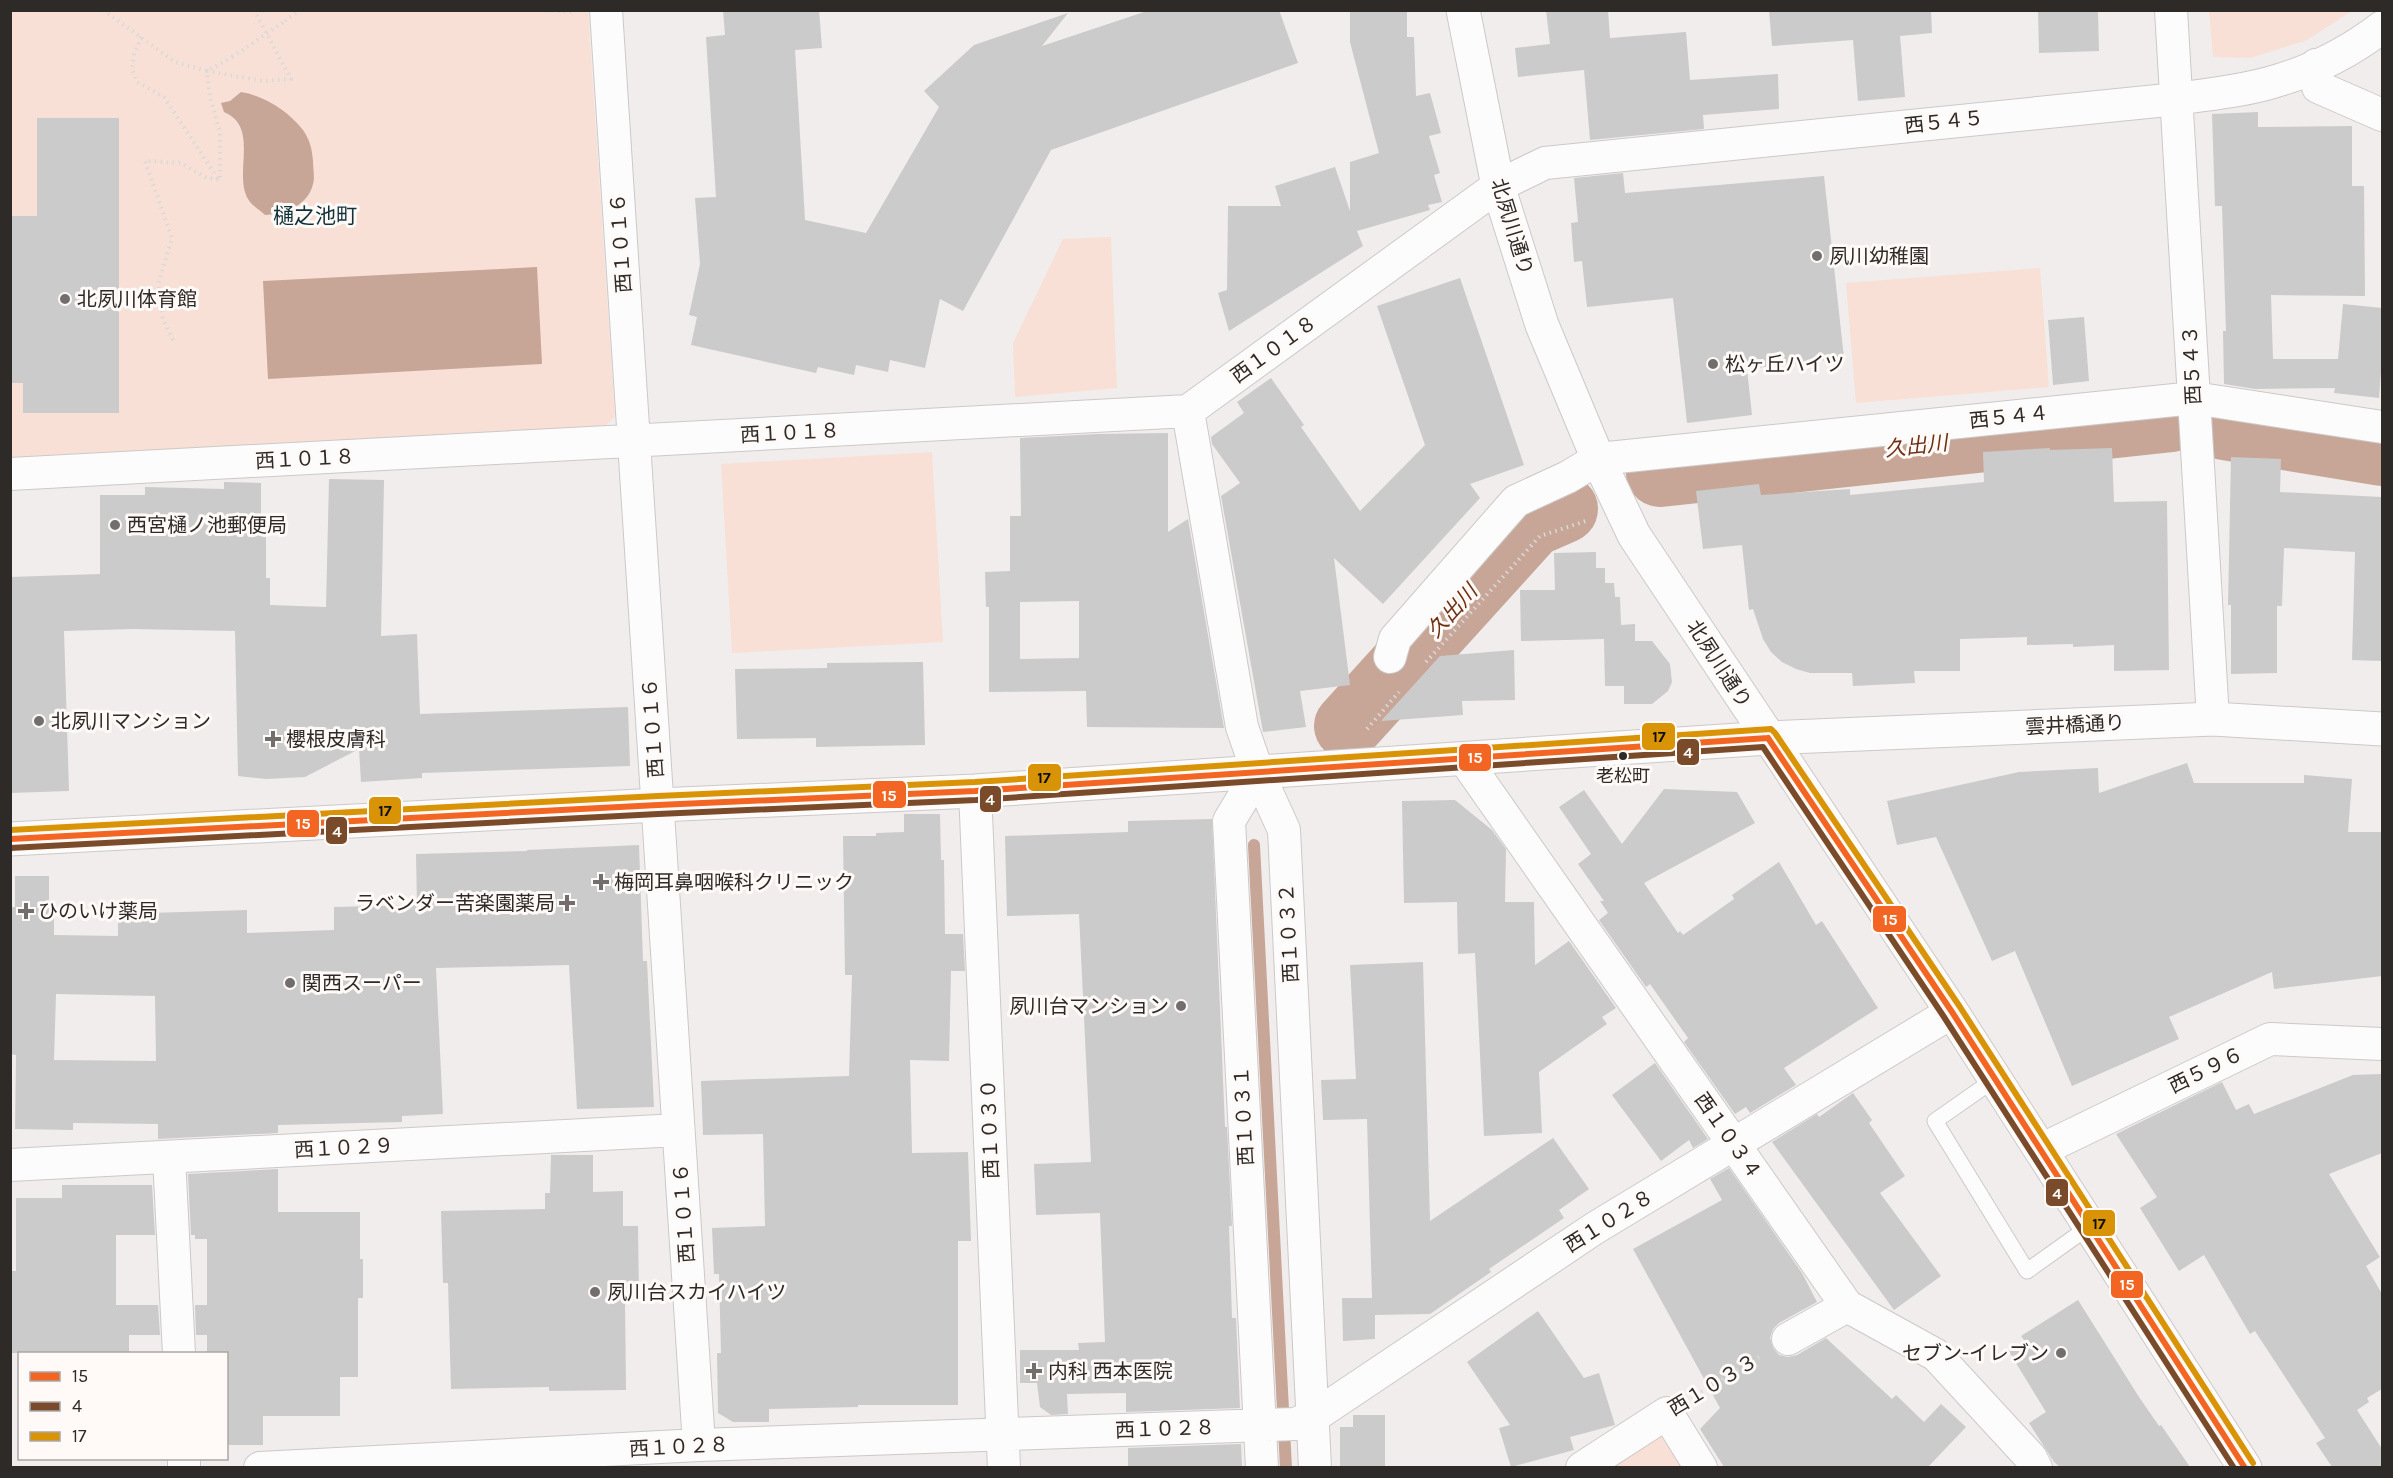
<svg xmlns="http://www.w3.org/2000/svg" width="2393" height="1478" viewBox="0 0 2393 1478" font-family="Karla,'Noto Sans JP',sans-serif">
  <rect width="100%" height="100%" fill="#f1edec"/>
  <!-- green -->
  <path fill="#f8e0d6" d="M 10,11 L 588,11 L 615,417 L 604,427 L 11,457 Z
    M 2209,11 L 2209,10 L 2352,11 L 2307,40 L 2250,58 L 2213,57 Z
    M 1111,237 L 1117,388 L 1015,397 L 1013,343 L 1063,239 Z
    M 2040,268 L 2049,387 L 1856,403 L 1846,283 Z
    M 932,452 L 943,642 L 732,653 L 721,464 Z
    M 1658,1435 L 1675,1444 L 1690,1468 L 1604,1468 Z"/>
  <!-- water -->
  <path fill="#c7a697" d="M 241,92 C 265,96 288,111 303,130 C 310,140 312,149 313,161 C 313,168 315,178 313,184 C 308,206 284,214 265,215 C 260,210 251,205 248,199 C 233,173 260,127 224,112 L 221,103 L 230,101 Z
    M 537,267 L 542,364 L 268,379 L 263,281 Z"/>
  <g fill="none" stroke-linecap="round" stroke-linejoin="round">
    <!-- stream -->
    <path stroke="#c7a697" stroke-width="12" d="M 1254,845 L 1286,1468"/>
    <!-- river -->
    <path stroke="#c7a697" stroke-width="68" d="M 2224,426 L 2382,452
      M 1660,473 L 2172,418
      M 1348,726 L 1532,523 L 1564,509"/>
  </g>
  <!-- building -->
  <path fill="#cbcbcb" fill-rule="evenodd" d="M 723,10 L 819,10 L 822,48 L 795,50 L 805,220 L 866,233 L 939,107 L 924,91 L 974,45 L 1068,13 L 1042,46 L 1150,10 L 1279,10 L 1298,63 L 1051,150 L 963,311 L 940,299 L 925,368 L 890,360 L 888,372 L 856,365 L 854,375 L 818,367 L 816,373 L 691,345 L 697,317 L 689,315 L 700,264 L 695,198 L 716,197 L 706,37 L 725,35 Z
    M 1546,10 L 1608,10 L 1610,38 L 1686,32 L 1690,80 L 1778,74 L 1779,109 L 1703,115 L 1704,129 L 1590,140 L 1584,70 L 1518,77 L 1515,48 L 1550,44 Z
    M 1769,10 L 1931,10 L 1932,33 L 1900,36 L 1905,97 L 1858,101 L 1853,40 L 1772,46 Z
    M 2038,10 L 2098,10 L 2099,51 L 2039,53 Z
    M 1350,11 L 1407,11 L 1407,37 L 1414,37 L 1416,96 L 1430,93 L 1441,133 L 1429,136 L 1440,173 L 1434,175 L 1442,202 L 1428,205 L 1430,210 L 1357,231 L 1363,246 L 1229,331 L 1218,293 L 1227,290 L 1228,206 L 1281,206 L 1275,186 L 1335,167 L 1350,211 L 1350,162 L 1379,153 L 1350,42 Z
    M 2258,112 L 2258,127 L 2352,126 L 2352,186 L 2364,186 L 2365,296 L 2271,295 L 2273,359 L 2338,359 L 2343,304 L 2382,308 L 2382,359 L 2379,398 L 2334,393 L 2335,388 L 2255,389 L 2224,384 L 2223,331 L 2226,331 L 2222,206 L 2215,206 L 2212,114 Z
    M 37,118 L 119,118 L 119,413 L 23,413 L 23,383 L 10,383 L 10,216 L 37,216 Z
    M 1623,173 L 1625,193 L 1824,176 L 1844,358 L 1747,369 L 1752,415 L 1687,423 L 1673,298 L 1587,307 L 1582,261 L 1574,262 L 1571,223 L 1578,222 L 1574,178 Z
    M 1460,278 L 1524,465 L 1470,484 L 1480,498 L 1383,604 L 1334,558 L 1350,685 L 1300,691 L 1306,727 L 1263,732 L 1221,496 L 1240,483 L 1212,444 L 1211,437 L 1244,413 L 1237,402 L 1271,378 L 1304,425 L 1301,427 L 1360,511 L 1425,445 L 1377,306 Z
    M 2084,317 L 2089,381 L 2053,385 L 2048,320 Z
    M 1168,433 L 1168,532 L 1188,519 L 1224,728 L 1087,727 L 1086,691 L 989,692 L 989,607 L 986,607 L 985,572 L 1010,571 L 1010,516 L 1021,516 L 1020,438 L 1098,434 ZM 1079,601 L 1079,658 L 1020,659 L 1020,602 Z
    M 2050,448 L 2050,450 L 2112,448 L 2114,502 L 2167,501 L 2169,670 L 2114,671 L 2114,645 L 2073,647 L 2073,644 L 2027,645 L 2027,637 L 1960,639 L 1960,671 L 1914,671 L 1915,683 L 1853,686 L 1852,673 L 1810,673 L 1796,669 L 1782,662 L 1771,652 L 1763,639 L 1753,609 L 1749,610 L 1742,545 L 1703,549 L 1696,491 L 1759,484 L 1761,495 L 1850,489 L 1850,495 L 1984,482 L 1983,452 Z
    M 2231,457 L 2281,459 L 2280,492 L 2382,497 L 2382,661 L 2352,660 L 2355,552 L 2284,548 L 2282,606 L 2277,606 L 2277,673 L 2231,674 L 2231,605 L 2228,605 Z
    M 329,479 L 384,480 L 381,636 L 417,634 L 420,714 L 628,707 L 630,766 L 422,773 L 422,778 L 361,782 L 359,749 L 305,777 L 266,779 L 238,776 L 235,631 L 133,629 L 64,631 L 69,791 L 10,793 L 10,577 L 100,574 L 100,495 L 145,495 L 145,487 L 224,489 L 224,482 L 261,483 L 261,518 L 266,518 L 266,578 L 270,578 L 270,605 L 326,607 Z
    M 1596,552 L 1596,568 L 1605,568 L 1605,583 L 1614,583 L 1615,597 L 1620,597 L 1621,625 L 1635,624 L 1635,641 L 1652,641 L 1670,664 L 1672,682 L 1668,691 L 1652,704 L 1624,704 L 1624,686 L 1605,686 L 1604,639 L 1521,641 L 1520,590 L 1555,590 L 1554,553 Z
    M 1514,650 L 1515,700 L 1462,701 L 1463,715 L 1381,721 L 1440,656 Z
    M 923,662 L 925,745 L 816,747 L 816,738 L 737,739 L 735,669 L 827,668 L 827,663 Z
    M 2187,763 L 2194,783 L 2304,783 L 2304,775 L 2352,779 L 2348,832 L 2382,832 L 2382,976 L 2274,989 L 2272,972 L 2169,1017 L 2179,1039 L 2072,1086 L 2015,951 L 1992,961 L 1936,837 L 1897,845 L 1887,801 L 2019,772 L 2098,768 L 2099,793 Z
    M 1664,789 L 1737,792 L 1755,823 L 1644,883 L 1678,933 L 1680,931 L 1683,935 L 1734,899 L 1732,895 L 1779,862 L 1816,925 L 1822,921 L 1878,1008 L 1784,1068 L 1796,1085 L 1750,1113 L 1746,1107 L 1735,1114 L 1684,1042 L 1688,1038 L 1650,984 L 1646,987 L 1599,920 L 1608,913 L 1600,901 L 1604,901 L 1578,864 L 1591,854 L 1559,807 L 1584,790 L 1622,844 Z
    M 1455,800 L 1492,830 L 1506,849 L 1505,902 L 1534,902 L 1535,965 L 1569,941 L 1616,1008 L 1602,1017 L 1607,1024 L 1539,1072 L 1542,1133 L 1484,1136 L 1475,953 L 1458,954 L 1457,902 L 1404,903 L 1402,801 Z
    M 904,814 L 940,814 L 941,860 L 944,860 L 945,934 L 963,934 L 965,971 L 951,971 L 949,1061 L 910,1060 L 912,1153 L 968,1152 L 971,1241 L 958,1241 L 958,1405 L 858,1405 L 858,1407 L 769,1409 L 769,1422 L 733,1422 L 718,1413 L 717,1353 L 721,1353 L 719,1274 L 714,1274 L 712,1228 L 765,1226 L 763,1134 L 703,1135 L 701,1081 L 849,1076 L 852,975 L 845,975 L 843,836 L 876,836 L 876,833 L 904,832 Z
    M 1212,819 L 1225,1127 L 1227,1127 L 1232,1226 L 1229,1226 L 1232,1318 L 1236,1318 L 1240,1408 L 1126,1412 L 1126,1393 L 1067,1394 L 1068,1414 L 1051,1415 L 1040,1407 L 1037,1383 L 1020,1383 L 1020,1350 L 1079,1350 L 1078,1343 L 1105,1342 L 1100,1213 L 1036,1215 L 1034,1164 L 1091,1162 L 1079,914 L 1007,916 L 1005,836 L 1128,832 L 1128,821 Z
    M 639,845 L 643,961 L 647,961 L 654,1107 L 577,1109 L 569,965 L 436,968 L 443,1114 L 402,1116 L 402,1122 L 278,1125 L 278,1133 L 158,1139 L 158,1124 L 73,1123 L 73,1130 L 15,1129 L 16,1055 L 10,1054 L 10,907 L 15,907 L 15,876 L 49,876 L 49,907 L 54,907 L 54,935 L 118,936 L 118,914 L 247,910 L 247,933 L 334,930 L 334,907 L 417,905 L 416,854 L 527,851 L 527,850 ZM 56,994 L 155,996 L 156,1061 L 54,1060 Z
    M 1423,962 L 1430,1221 L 1553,1138 L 1589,1189 L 1559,1210 L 1564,1218 L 1489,1269 L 1491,1272 L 1430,1314 L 1375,1315 L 1375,1339 L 1343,1341 L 1342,1298 L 1372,1298 L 1367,1119 L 1323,1120 L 1321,1080 L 1356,1079 L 1350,965 Z
    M 1655,1063 L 1708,1139 L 1693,1148 L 1689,1140 L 1661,1161 L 1612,1095 Z
    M 2382,1074 L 2382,1153 L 2329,1174 L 2380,1257 L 2366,1266 L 2382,1294 L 2382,1389 L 2367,1398 L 2369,1402 L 2357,1410 L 2382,1449 L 2382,1467 L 2332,1467 L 2316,1443 L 2325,1438 L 2255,1331 L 2250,1334 L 2204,1255 L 2179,1271 L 2140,1208 L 2157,1197 L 2116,1134 L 2222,1082 L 2236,1110 L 2249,1104 L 2254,1114 L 2353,1075 Z
    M 1853,1093 L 1872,1120 L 1869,1123 L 1905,1176 L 1880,1193 L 1941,1276 L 1894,1310 L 1772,1142 L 1817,1114 L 1819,1117 Z
    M 551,1155 L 593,1155 L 593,1192 L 623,1191 L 623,1226 L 638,1226 L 639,1300 L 625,1300 L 626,1390 L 549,1391 L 549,1387 L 451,1389 L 448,1283 L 443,1283 L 441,1211 L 545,1209 L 545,1193 L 550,1193 Z
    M 1729,1168 L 1802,1273 L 1817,1302 L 1779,1323 L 1773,1329 L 1770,1338 L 1773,1348 L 1779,1355 L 1788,1357 L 1797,1355 L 1826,1338 L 1892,1399 L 1896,1395 L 1924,1422 L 1941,1404 L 1966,1427 L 1928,1467 L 1724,1467 L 1700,1429 L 1720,1408 L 1633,1249 L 1722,1200 L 1710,1179 Z
    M 278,1169 L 278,1212 L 360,1212 L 360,1259 L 363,1259 L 363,1298 L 358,1298 L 358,1377 L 340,1377 L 340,1416 L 263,1416 L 263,1445 L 226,1445 L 226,1353 L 207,1353 L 207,1335 L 196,1335 L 195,1305 L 207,1305 L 207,1239 L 195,1239 L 195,1235 L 191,1235 L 188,1174 Z
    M 62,1185 L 152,1185 L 155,1235 L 116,1235 L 116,1305 L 158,1305 L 160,1335 L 129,1335 L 129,1353 L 10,1353 L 10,1271 L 16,1271 L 16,1198 L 62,1198 Z
    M 2078,1300 L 2139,1397 L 2159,1426 L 2161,1425 L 2190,1467 L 2060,1467 L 2054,1462 L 2029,1423 L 2046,1412 L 2008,1350 L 2024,1340 L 2021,1336 Z
    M 1538,1311 L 1584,1378 L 1599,1373 L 1615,1425 L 1570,1437 L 1574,1450 L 1511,1467 L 1499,1428 L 1510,1425 L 1467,1362 Z
    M 1353,1415 L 1385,1415 L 1385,1467 L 1340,1467 L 1340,1427 L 1353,1427 Z
    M 1241,1444 L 1242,1467 L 1128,1467 L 1128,1448 Z"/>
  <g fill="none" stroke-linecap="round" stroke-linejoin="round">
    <defs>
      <path id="lane" d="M 1995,1079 L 1935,1121 L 2027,1271 L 2090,1226"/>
      <path id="street" d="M 606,10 L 699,1445
        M 2171,10 L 2213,719
        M 2316,65 L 2318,87 L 2382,115
        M 1188,411 L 1242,727 L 1258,773 L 1284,830 L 1315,1468
        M 10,474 L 1188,411 L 1498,186 L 1545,163 L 2177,99 C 2209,94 2245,91 2276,81 C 2314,70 2351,51 2382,27
        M 1390,657 L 1395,639 L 1516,501 L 1568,477 L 1598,459 L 2194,398 L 2382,427
        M 1465,760 L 1847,1306 L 1936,1355 L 2031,1458 L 2036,1468
        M 1258,773 L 1229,821 L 1262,1468
        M 975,791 L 1004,1468
        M 2041,1150 L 2270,1039 L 2382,1044
        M 169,1157 L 179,1354
        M 10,1165 L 678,1130
        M 1788,1339 L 1847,1306
        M 184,1458 L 184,1468
        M 260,1468 L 699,1445 L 1295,1424 L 1313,1417 L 1595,1228 L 1952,1012
        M 1582,1468 L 1667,1413 L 1701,1468"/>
      <path id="secondary" d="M 1463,10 L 1498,186 L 1542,325 L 1598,459 L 1634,535 L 1952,1012 L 2245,1468
        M 10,839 L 658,805 L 975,791 L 1768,738 L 2213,719 L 2382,729"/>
    </defs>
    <!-- lane casing -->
    <use href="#lane" stroke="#ccc9c8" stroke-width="17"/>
    <!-- street casing -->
    <use href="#street" stroke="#ccc9c8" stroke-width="34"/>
    <!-- secondary casing -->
    <use href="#secondary" stroke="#ccc9c8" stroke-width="35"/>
    <!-- path -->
    <path stroke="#dbd9d8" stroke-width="4" stroke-dasharray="1.5 4.5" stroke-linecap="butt" d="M 103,10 L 175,62 L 207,71 L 232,57
      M 540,10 L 573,12
      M 285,21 L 300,10
      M 141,37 L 134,55 L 132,69 L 137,82 L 164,97 L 219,180
      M 173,340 L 163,319 L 158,284 L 172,238 L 145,161 L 181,163 L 205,177 L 220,180 L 220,132 L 210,98 L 207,71 L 263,81 L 291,79 L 254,10
      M 1426,662 L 1540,536 L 1589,520
      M 1367,729 L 1399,692
      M 1696,1395 L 1759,1357"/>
    <!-- lane -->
    <use href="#lane" stroke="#fdfcfc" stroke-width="15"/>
    <!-- street -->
    <use href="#street" stroke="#fdfcfc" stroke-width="32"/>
    <!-- secondary -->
    <use href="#secondary" stroke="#fdfcfc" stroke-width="33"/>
    <!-- path-bridge -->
    <path stroke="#dbd9d8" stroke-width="4" stroke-dasharray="1.5 4.5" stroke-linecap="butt" d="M 232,57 L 285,21"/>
    <defs>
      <path id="bus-1" d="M 1768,738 L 1952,1012 L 2245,1468
        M 10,839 L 658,805 L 975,791 L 1768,738"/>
      <path id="bus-2" d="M 10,848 L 658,814 L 976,800 L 1763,747 L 1944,1017 L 2234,1468"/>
      <path id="bus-3" d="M 10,830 L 658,796 L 975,782 L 1771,729 L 1775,733 L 1960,1007 L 2253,1463"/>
    </defs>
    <!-- bus-1 casing -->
    <use href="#bus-1" stroke="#fffaf8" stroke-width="10"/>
    <!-- bus-2 casing -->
    <use href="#bus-2" stroke="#fffaf8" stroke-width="10"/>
    <!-- bus-3 casing -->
    <use href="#bus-3" stroke="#fffaf8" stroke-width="10"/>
    <!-- bus-1 -->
    <use href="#bus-1" stroke="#f26522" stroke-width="6"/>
    <!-- bus-2 -->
    <use href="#bus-2" stroke="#7a4b2a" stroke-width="6"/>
    <!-- bus-3 -->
    <use href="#bus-3" stroke="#d99306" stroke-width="6"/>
  </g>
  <!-- markers -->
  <g fill="#726e6d" stroke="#fffaf8" stroke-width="2">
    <circle cx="1817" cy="256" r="6"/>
    <circle cx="65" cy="299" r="6"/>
    <circle cx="1713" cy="364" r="6"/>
    <circle cx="115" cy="525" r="6"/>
    <circle cx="39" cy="721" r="6"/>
    <path d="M270 730h6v6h6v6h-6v6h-6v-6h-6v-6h6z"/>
    <path d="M598 873h6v6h6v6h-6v6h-6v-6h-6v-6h6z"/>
    <path d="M564 894h6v6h6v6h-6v6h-6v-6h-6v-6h6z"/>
    <path d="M23 902h6v6h6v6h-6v6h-6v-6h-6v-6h6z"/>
    <circle cx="290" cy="983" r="6"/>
    <circle cx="1181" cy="1006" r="6"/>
    <circle cx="595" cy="1292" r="6"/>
    <circle cx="2061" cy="1353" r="6"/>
    <path d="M1031 1362h6v6h6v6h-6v6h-6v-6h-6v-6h6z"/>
  </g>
  <circle fill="#2d2a28" stroke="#fffaf8" stroke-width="2" cx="1623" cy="756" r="5"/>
  <g text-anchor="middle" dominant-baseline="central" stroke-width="6" stroke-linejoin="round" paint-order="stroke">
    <!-- bus labels -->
    <g font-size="18" fill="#2d2a28" stroke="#fffaf8">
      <text x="1623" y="776">老松町</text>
    </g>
    <!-- street labels -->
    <g font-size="20" fill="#2d2a28" stroke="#fffaf8">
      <text transform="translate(1944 122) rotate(-6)">西５４５</text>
      <text transform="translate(1512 227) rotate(73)">北夙川通り</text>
      <text transform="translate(621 243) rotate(-94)">西１０１６</text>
      <text transform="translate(1274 349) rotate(-36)">西１０１８</text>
      <text transform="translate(2192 365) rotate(-93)">西５４３</text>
      <text transform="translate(2009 417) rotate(-6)">西５４４</text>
      <text transform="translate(790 433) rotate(-3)">西１０１８</text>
      <text transform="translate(305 459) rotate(-3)">西１０１８</text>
      <text transform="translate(1719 664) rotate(57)">北夙川通り</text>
      <text transform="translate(2075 725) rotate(-3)">雲井橋通り</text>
      <text transform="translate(653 728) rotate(-94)">西１０１６</text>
      <text transform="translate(1289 933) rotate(-93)">西１０３２</text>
      <text transform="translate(2206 1070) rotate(-26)">西５９６</text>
      <text transform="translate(1244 1116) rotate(-93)">西１０３１</text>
      <text transform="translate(990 1129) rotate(-92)">西１０３０</text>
      <text transform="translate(1728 1136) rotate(55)">西１０３４</text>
      <text transform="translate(344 1148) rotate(-3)">西１０２９</text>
      <text transform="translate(684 1213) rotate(-94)">西１０１６</text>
      <text transform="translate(1609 1221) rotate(-32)">西１０２８</text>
      <text transform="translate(1713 1385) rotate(-31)">西１０３３</text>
      <text transform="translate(1165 1429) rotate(-2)">西１０２８</text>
      <text transform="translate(679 1447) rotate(-3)">西１０２８</text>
    </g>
    <!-- poi labels -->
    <g font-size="20" fill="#2d2a28" stroke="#fffaf8" text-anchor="start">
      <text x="1829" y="256">夙川幼稚園</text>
      <text x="77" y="299">北夙川体育館</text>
      <text x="1725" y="364">松ヶ丘ハイツ</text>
      <text x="127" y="525">西宮樋ノ池郵便局</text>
      <text x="51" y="721">北夙川マンション</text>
      <text x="286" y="739">櫻根皮膚科</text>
      <text x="614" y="882">梅岡耳鼻咽喉科クリニック</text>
      <text x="555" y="903" text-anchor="end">ラベンダー苦楽園薬局</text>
      <text x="38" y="911">ひのいけ薬局</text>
      <text x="302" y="983">関西スーパー</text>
      <text x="1169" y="1006" text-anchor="end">夙川台マンション</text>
      <text x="607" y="1292">夙川台スカイハイツ</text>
      <text x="2049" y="1353" text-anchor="end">セブン-イレブン</text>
      <text x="1048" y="1371">内科 西本医院</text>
    </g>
    <!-- neighbourhood labels -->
    <g font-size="21" fill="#103138" stroke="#fffaf8">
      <text x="315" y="216">樋之池町</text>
    </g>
    <!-- water labels -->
    <g font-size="21" font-style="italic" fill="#6c3114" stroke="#fffaf8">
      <text transform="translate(1916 446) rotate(-6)">久出川</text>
      <text transform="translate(1452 611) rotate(-48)">久出川</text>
    </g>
  </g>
  <g stroke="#fffaf8" stroke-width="2">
    <rect x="1641" y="722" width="35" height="29" rx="6" fill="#d99306"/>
    <rect x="1676" y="738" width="24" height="28" rx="6" fill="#7a4b2a"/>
    <rect x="1458" y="743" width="34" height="29" rx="6" fill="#f26522"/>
    <rect x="1027" y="763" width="35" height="29" rx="6" fill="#d99306"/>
    <rect x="872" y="780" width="35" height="29" rx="6" fill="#f26522"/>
    <rect x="979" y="785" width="23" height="28" rx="6" fill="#7a4b2a"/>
    <rect x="368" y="796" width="34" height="29" rx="6" fill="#d99306"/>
    <rect x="286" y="809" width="34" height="29" rx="6" fill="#f26522"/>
    <rect x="325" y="816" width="23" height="29" rx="6" fill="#7a4b2a"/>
    <rect x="1872" y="905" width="35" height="28" rx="6" fill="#f26522"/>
    <rect x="2045" y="1178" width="24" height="29" rx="6" fill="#7a4b2a"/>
    <rect x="2082" y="1209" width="34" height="28" rx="6" fill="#d99306"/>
    <rect x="2110" y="1270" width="34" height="29" rx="6" fill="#f26522"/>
  </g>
  <g font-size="16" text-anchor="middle" font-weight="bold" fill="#fff">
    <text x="1688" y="758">4</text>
    <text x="1475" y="763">15</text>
    <text x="889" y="801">15</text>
    <text x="990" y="805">4</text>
    <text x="303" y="829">15</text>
    <text x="337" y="837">4</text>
    <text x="1890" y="925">15</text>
    <text x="2057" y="1199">4</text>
    <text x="2127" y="1290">15</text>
  </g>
  <g font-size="16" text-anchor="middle" font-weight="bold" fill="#111">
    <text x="1659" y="742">17</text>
    <text x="1044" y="783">17</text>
    <text x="385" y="816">17</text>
    <text x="2099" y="1229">17</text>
  </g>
  <!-- border -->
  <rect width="2393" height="1478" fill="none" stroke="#2d2a28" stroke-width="24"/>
  <!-- legend -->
  <rect x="18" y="1352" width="210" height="108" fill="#fffaf8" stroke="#aba7a5" stroke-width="1.5"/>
  <rect x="30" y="1372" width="30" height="9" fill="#f26522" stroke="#aba7a5" stroke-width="1.5"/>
  <text x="72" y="1382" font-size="18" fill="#2d2a28">15</text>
  <rect x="30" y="1402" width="30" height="9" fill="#7a4b2a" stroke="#aba7a5" stroke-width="1.5"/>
  <text x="72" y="1412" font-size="18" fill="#2d2a28">4</text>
  <rect x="30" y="1432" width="30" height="9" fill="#d99306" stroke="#aba7a5" stroke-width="1.5"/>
  <text x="72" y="1442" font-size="18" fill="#2d2a28">17</text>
</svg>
